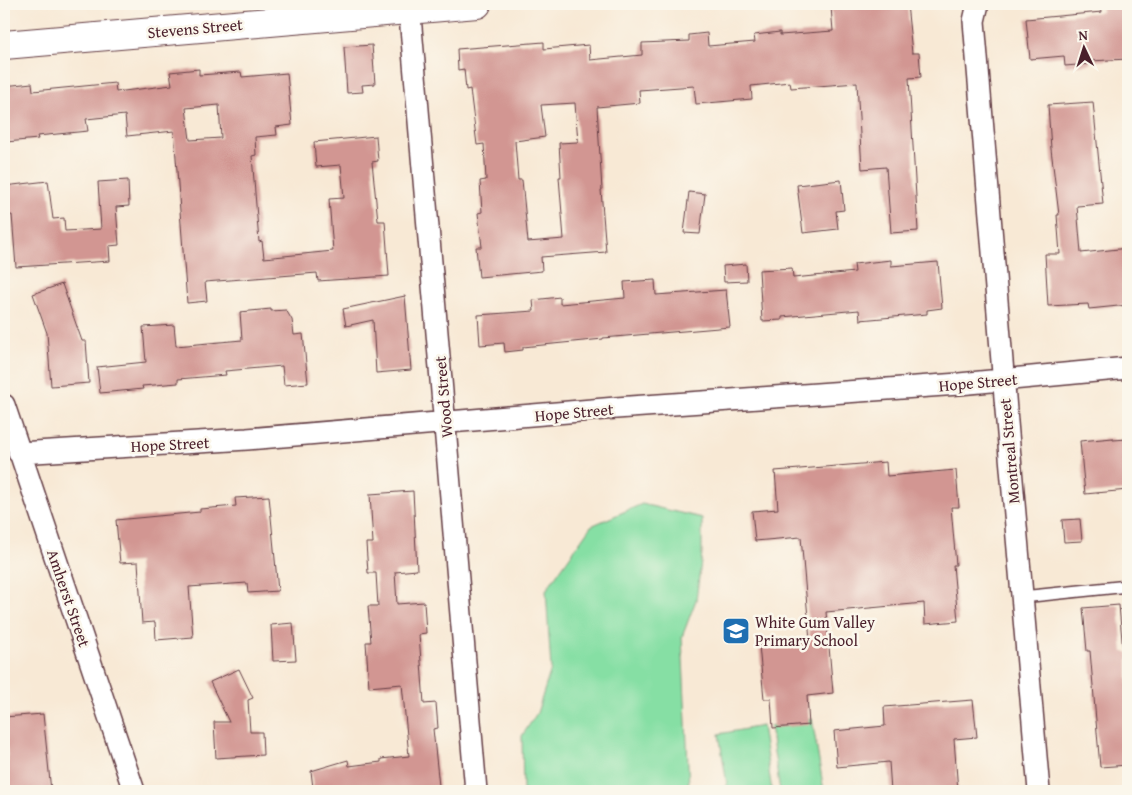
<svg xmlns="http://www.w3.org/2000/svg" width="1132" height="795" viewBox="0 0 1132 795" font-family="'Gentium Book Plus',serif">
  <rect width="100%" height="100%" fill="#fbf7ec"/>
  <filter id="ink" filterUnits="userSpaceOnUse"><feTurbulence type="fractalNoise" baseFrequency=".02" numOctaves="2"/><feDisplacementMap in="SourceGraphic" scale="10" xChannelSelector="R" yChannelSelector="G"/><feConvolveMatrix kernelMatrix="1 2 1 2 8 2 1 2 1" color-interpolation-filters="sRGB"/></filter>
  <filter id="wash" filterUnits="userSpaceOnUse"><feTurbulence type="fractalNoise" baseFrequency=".0096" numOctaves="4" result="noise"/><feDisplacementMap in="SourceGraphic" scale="20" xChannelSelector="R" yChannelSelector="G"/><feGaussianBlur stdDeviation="1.12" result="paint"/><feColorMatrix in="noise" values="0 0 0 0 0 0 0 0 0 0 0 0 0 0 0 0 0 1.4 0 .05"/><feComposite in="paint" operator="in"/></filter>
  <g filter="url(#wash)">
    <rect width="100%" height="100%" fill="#f8e9d5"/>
    <!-- green -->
    <path fill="#86dfa4" stroke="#687f68" d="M 642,504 L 702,518 L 702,554 L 696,600 L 682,637 L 689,786 L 688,791 L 523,791 L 522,736 L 537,713 L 551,669 L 546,590 L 591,526 Z
      M 812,719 L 824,791 L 780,791 L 770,726 Z
      M 762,726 L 772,791 L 728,791 L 719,734 Z"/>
    <g id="blocks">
      <!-- building -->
      <path fill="#d29692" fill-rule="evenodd" d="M 867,4 L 907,4 L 912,53 L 919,53 L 921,77 L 909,78 L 918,231 L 891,233 L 886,167 L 862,169 L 857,83 L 791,88 L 790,82 L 751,86 L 752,99 L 696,104 L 694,86 L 639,90 L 640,103 L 597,107 L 602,190 L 601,190 L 606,252 L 541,257 L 542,271 L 479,277 L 476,247 L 482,247 L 478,213 L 482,212 L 480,181 L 486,180 L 484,144 L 477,145 L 470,89 L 466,90 L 464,69 L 458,70 L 457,49 L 544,42 L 544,49 L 589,45 L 590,60 L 642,55 L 642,43 L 689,41 L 689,35 L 707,33 L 708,46 L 755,42 L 754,35 L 780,32 L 780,35 L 833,31 L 831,7 ZM 575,103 L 578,142 L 559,143 L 561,177 L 559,177 L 564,239 L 528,242 L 522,180 L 518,180 L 515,141 L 545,137 L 541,105 Z
        M 1101,4 L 1128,4 L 1128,59 L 1090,61 L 1090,64 L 1065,66 L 1064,56 L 1030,59 L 1026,19 L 1102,12 Z
        M 372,45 L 375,84 L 362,85 L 363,92 L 347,93 L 344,47 Z
        M 199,69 L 199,75 L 241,72 L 242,77 L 287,73 L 292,125 L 276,127 L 277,135 L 255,137 L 256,155 L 252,156 L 259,242 L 262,241 L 264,258 L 333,251 L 329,199 L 344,198 L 341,165 L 316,167 L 314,142 L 376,136 L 378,161 L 372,162 L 378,221 L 385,221 L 389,276 L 318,281 L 317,273 L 205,282 L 207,301 L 187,303 L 174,131 L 127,136 L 125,115 L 86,119 L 88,131 L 37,136 L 38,139 L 6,142 L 4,121 L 4,86 L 32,83 L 33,91 L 115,83 L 116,92 L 172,85 L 170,72 ZM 219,105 L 221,138 L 190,140 L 186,108 Z
        M 1093,102 L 1103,204 L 1077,206 L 1081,253 L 1128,248 L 1128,305 L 1089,309 L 1088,304 L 1048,306 L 1045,254 L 1060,254 L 1057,215 L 1059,215 L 1051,149 L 1048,105 Z
        M 128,180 L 129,206 L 116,207 L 119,245 L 109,246 L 110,261 L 16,267 L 12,215 L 4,216 L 4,186 L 48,181 L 53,219 L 64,218 L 65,231 L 101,229 L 98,182 Z
        M 841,180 L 844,210 L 836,211 L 838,229 L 803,233 L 797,185 Z
        M 689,192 L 705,194 L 700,234 L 684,233 Z
        M 891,260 L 891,266 L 938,262 L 942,308 L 927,310 L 927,314 L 860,320 L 859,310 L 782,317 L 782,320 L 762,321 L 759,270 L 792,268 L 793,278 L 855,272 L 854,264 Z
        M 746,264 L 747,281 L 724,282 L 723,266 Z
        M 655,280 L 656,295 L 726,290 L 730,327 L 603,338 L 603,339 L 523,347 L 523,350 L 505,352 L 504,343 L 480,345 L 478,315 L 534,311 L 533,300 L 560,297 L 560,304 L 625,298 L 624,282 Z
        M 62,284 L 82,341 L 86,341 L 89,383 L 51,386 L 47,333 L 33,294 Z
        M 405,296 L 411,370 L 376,373 L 373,320 L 346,326 L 343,309 Z
        M 271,309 L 271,311 L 286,310 L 292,320 L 294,335 L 303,334 L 308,383 L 284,385 L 282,366 L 225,371 L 226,375 L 178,379 L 178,383 L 142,386 L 143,389 L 100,393 L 97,367 L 146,362 L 143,327 L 174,325 L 176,346 L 242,340 L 240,312 Z
        M 1113,438 L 1113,440 L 1128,439 L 1128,490 L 1085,494 L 1080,441 Z
        M 886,462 L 887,476 L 956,470 L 959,507 L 951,507 L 956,565 L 953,565 L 958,621 L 925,624 L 924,603 L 826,612 L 833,693 L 807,696 L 809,725 L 773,728 L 771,699 L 764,699 L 759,645 L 810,641 L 801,537 L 755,541 L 752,511 L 778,509 L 775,471 Z
        M 413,491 L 417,570 L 395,572 L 397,604 L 424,602 L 426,633 L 419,634 L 424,704 L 436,703 L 438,728 L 433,729 L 439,786 L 392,791 L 329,791 L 329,786 L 313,788 L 311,771 L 348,760 L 349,766 L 381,762 L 381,759 L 409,756 L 402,684 L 369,687 L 366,642 L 371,642 L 368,606 L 378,606 L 376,573 L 368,573 L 366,543 L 373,543 L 370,494 Z
        M 269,496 L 278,591 L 248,593 L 247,583 L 189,587 L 193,637 L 156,640 L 155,622 L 142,623 L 138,562 L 120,563 L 116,520 L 200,512 L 200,509 L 236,506 L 235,498 Z
        M 1080,519 L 1082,541 L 1064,542 L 1062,520 Z
        M 1119,605 L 1123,652 L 1128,652 L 1128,765 L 1100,767 L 1090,651 L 1087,651 L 1083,608 Z
        M 293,623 L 296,660 L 273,661 L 271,625 Z
        M 239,669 L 253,698 L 248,700 L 250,732 L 262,732 L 263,755 L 216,758 L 214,722 L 229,722 L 210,682 Z
        M 973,700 L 977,737 L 954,739 L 958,791 L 891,791 L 889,762 L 837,767 L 834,731 L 885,726 L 884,707 Z
        M 43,714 L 51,791 L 6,791 L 4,762 L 8,762 L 4,717 Z"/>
    </g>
  </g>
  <g filter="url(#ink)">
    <use href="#blocks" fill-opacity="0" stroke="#643d44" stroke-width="1"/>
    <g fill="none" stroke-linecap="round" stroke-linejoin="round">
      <defs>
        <path id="lane" d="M 1022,597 L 1128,586"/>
        <path id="street" d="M 409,4 L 476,791
          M 978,4 L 974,21 L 1007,422 L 1039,791
          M 4,405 L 134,791
          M 19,453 L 247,439 L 616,408 L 959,384 L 1128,368"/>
        <path id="secondary" d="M 4,45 L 477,4"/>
      </defs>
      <!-- lane casing -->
      <use href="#lane" stroke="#643d44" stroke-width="14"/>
      <!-- street casing -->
      <use href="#street" stroke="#643d44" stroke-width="24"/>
      <!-- secondary casing -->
      <use href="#secondary" stroke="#643d44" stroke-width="30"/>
      <!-- lane -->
      <use href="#lane" stroke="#fff" stroke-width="11"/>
      <!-- street -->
      <use href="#street" stroke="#fff" stroke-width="21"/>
      <!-- secondary -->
      <use href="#secondary" stroke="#fff" stroke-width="28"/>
    </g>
  </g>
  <!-- icons -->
  <defs>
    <symbol id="school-square" viewBox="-11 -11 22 22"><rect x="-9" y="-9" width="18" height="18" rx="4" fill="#1f6fb2" stroke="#fbf7ec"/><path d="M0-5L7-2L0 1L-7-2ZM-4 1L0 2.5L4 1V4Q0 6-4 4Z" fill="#fff"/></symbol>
  </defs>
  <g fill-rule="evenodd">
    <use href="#school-square" x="720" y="615" width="32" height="32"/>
  </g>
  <g text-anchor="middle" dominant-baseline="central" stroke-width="5" stroke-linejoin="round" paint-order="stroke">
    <!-- street labels -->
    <g font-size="16" fill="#4a1f2b" stroke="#fbf7ec">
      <text transform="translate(195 28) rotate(-5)">Stevens Street</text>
      <text transform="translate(978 382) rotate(-5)">Hope Street</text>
      <text transform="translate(443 397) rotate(-95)">Wood Street</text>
      <text transform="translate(574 412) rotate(-5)">Hope Street</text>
      <text transform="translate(170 444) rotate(-3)">Hope Street</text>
      <text transform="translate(1009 451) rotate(-95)">Montreal Street</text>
      <text transform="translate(69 598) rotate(71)">Amherst Street</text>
    </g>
    <!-- poi labels -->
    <g font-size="16" fill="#4a1f2b" stroke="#fbf7ec" text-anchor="start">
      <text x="755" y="622">White Gum Valley<tspan x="755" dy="18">Primary School</tspan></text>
    </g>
  </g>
  <!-- margin -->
  <rect width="1132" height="795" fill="none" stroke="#fbf7ec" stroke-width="20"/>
  <!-- north arrow -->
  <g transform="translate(1084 48) rotate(356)" stroke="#fbf7ec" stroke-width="4" paint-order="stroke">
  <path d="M0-4L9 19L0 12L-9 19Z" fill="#4a1f2b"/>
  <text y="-8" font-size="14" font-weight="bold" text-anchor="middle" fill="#4a1f2b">N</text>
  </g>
</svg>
